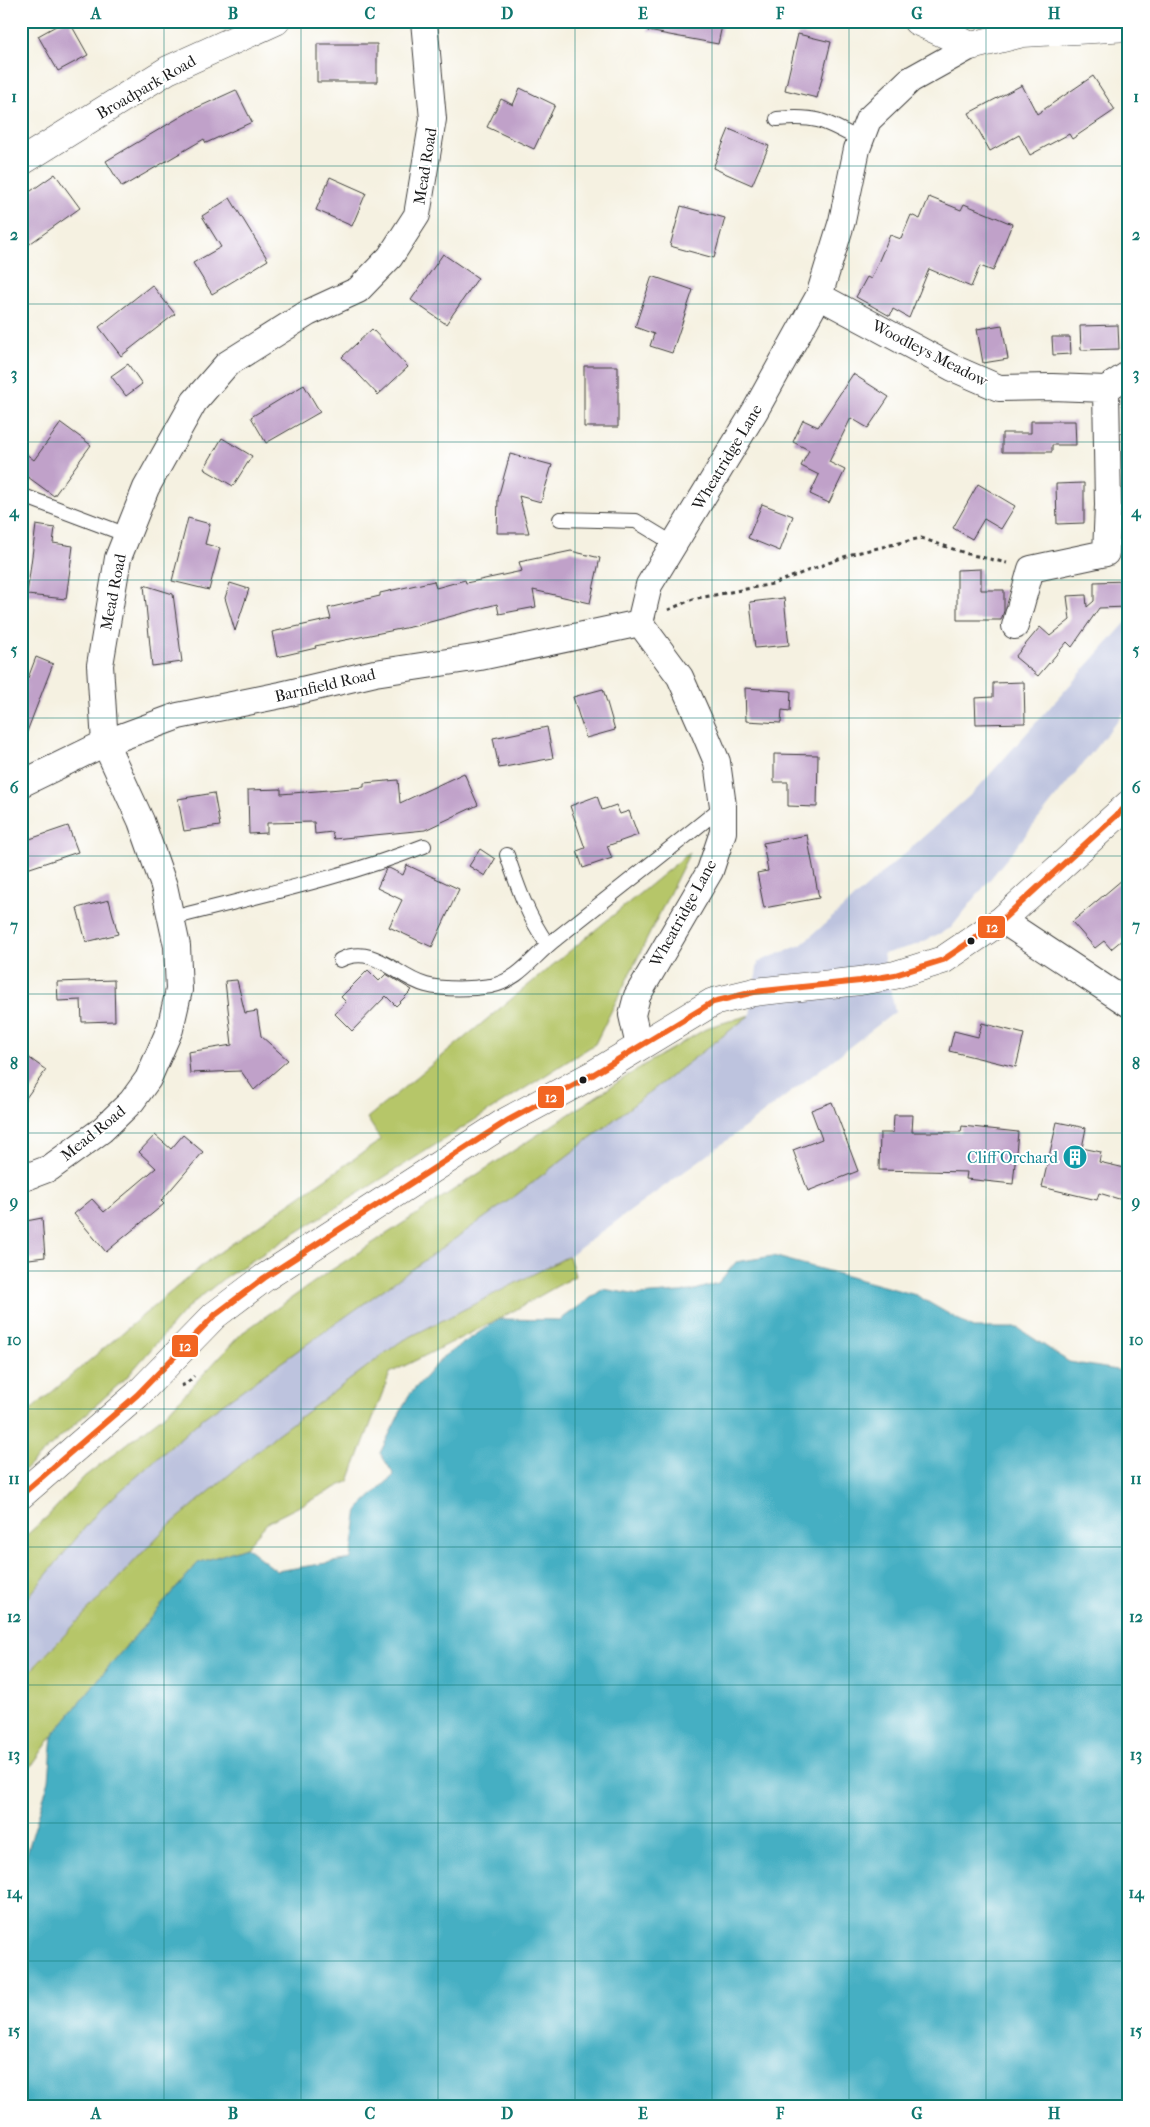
<svg xmlns="http://www.w3.org/2000/svg" width="1150" height="2127" viewBox="0 0 1150 2127" font-family="'IM FELL French Canon',serif">
  <rect width="100%" height="100%" fill="#fff"/>
  <filter id="ink" filterUnits="userSpaceOnUse"><feTurbulence type="fractalNoise" baseFrequency=".02" numOctaves="2"/><feDisplacementMap in="SourceGraphic" scale="10" xChannelSelector="R" yChannelSelector="G"/><feConvolveMatrix kernelMatrix="1 2 1 2 8 2 1 2 1" color-interpolation-filters="sRGB"/></filter>
  <filter id="wash" filterUnits="userSpaceOnUse"><feTurbulence type="fractalNoise" baseFrequency=".0096" numOctaves="4" result="noise"/><feDisplacementMap in="SourceGraphic" scale="20" xChannelSelector="R" yChannelSelector="G"/><feGaussianBlur stdDeviation="1.12" result="paint"/><feColorMatrix in="noise" values="0 0 0 0 0 0 0 0 0 0 0 0 0 0 0 0 0 1.4 0 .05"/><feComposite in="paint" operator="in"/></filter>
  <g filter="url(#wash)">
    <rect width="100%" height="100%" fill="#f5f1e1"/>
    <!-- industrial -->
    <path fill="#bdc3de" d="M 1129,619 L 1129,706 L 951,928 L 916,945 L 883,954 L 895,1012 L 748,1125 L 569,1256 L 400,1342 L 163,1531 L 21,1680 L 21,1606 L 29,1595 L 21,1540 L 47,1517 L 84,1477 L 167,1413 L 242,1333 L 324,1275 L 644,1065 L 709,1027 L 750,1015 L 758,962 L 801,945 L 975,791 Z"/>
    <!-- green -->
    <path fill="#b6c669" stroke="#697142" d="M 690,852 L 595,1044 L 223,1279 L 188,1307 L 126,1378 L 21,1473 L 21,1418 L 210,1259 L 381,1140 L 367,1118 Z
      M 750,1015 L 515,1196 L 203,1418 L 101,1508 L 21,1606 L 21,1540 L 47,1517 L 84,1477 L 167,1413 L 242,1333 L 324,1275 L 644,1065 L 709,1027 Z
      M 569,1256 L 575,1276 L 499,1319 L 390,1373 L 349,1481 L 268,1522 L 246,1547 L 198,1563 L 110,1665 L 53,1735 L 21,1781 L 21,1681 L 163,1531 L 276,1435 L 400,1342 Z"/>
    <!-- water -->
    <path fill="#44afc3" stroke="#306670" d="M 773,1256 L 916,1295 L 973,1328 L 1018,1328 L 1069,1362 L 1129,1372 L 1129,2106 L 21,2106 L 21,1873 L 49,1780 L 53,1735 L 110,1665 L 198,1563 L 246,1547 L 277,1571 L 351,1559 L 358,1509 L 394,1475 L 380,1453 L 409,1395 L 444,1356 L 499,1319 L 560,1320 L 603,1289 L 638,1295 L 692,1291 L 718,1283 L 736,1262 Z"/>
    <g id="blocks">
      <!-- building -->
      <path fill="#c0a1c9" d="M 65,21 L 69,21 L 88,55 L 58,71 L 38,36 Z
        M 649,21 L 723,21 L 718,44 L 648,31 Z
        M 798,34 L 831,42 L 817,98 L 785,90 Z
        M 317,44 L 377,44 L 377,82 L 317,82 Z
        M 1093,76 L 1115,110 L 1072,139 L 1069,134 L 1030,155 L 1019,135 L 990,151 L 969,113 L 1022,85 L 1037,114 Z
        M 520,88 L 555,105 L 534,149 L 487,127 L 501,99 L 513,105 Z
        M 236,90 L 252,122 L 206,143 L 204,139 L 122,187 L 106,161 L 192,110 Z
        M 729,129 L 769,146 L 752,185 L 713,168 Z
        M 55,174 L 80,208 L 21,250 L 21,198 Z
        M 330,177 L 366,193 L 352,226 L 316,210 Z
        M 929,197 L 961,210 L 964,204 L 1012,224 L 993,271 L 980,266 L 971,287 L 929,269 L 909,318 L 893,309 L 890,316 L 856,297 L 867,277 L 871,279 L 890,235 L 901,239 L 911,215 L 920,219 Z
        M 230,198 L 268,260 L 212,294 L 193,263 L 221,247 L 202,216 Z
        M 681,206 L 725,218 L 714,258 L 670,246 Z
        M 443,254 L 478,278 L 446,324 L 411,300 Z
        M 652,276 L 693,290 L 672,353 L 650,346 L 654,334 L 635,327 Z
        M 152,285 L 175,314 L 121,356 L 99,327 Z
        M 1002,325 L 1008,359 L 983,363 L 977,329 Z
        M 1118,325 L 1119,349 L 1081,350 L 1080,326 Z
        M 372,329 L 408,367 L 378,395 L 342,357 Z
        M 1052,337 L 1070,337 L 1071,354 L 1053,355 Z
        M 128,364 L 142,384 L 126,396 L 111,376 Z
        M 584,366 L 618,366 L 618,427 L 584,427 Z
        M 853,374 L 889,397 L 868,428 L 851,418 L 829,462 L 845,470 L 829,503 L 810,494 L 819,475 L 801,466 L 809,450 L 793,442 L 803,420 L 818,427 Z
        M 304,385 L 320,412 L 266,443 L 251,417 Z
        M 1031,421 L 1075,421 L 1076,445 L 1052,445 L 1052,452 L 1002,452 L 1002,433 L 1031,433 Z
        M 61,423 L 91,445 L 54,496 L 21,472 L 21,450 L 34,460 Z
        M 222,438 L 252,456 L 233,486 L 204,469 Z
        M 510,454 L 552,465 L 541,502 L 519,496 L 529,533 L 497,533 L 498,498 Z
        M 1084,483 L 1084,523 L 1057,524 L 1056,484 Z
        M 978,484 L 1015,506 L 1001,529 L 984,519 L 972,539 L 953,528 Z
        M 762,504 L 793,516 L 780,551 L 748,538 Z
        M 188,518 L 210,524 L 205,544 L 220,548 L 209,590 L 172,581 Z
        M 36,525 L 55,528 L 53,543 L 73,546 L 66,599 L 27,595 Z
        M 571,551 L 600,558 L 590,603 L 533,590 L 536,607 L 499,614 L 497,604 L 415,626 L 315,646 L 316,648 L 277,657 L 272,632 L 331,619 L 328,608 L 380,596 L 380,593 L 434,581 L 436,588 L 465,580 L 466,583 L 522,571 L 519,562 Z
        M 981,569 L 981,590 L 1004,590 L 1004,611 L 1001,620 L 957,620 L 957,570 Z
        M 1128,581 L 1128,607 L 1099,608 L 1072,647 L 1067,642 L 1038,676 L 1015,657 L 1040,627 L 1050,636 L 1070,620 L 1067,596 L 1086,595 L 1087,607 L 1094,601 L 1094,582 Z
        M 230,583 L 249,589 L 235,631 L 225,598 Z
        M 144,585 L 173,594 L 182,662 L 152,666 Z
        M 784,598 L 789,645 L 755,648 L 750,602 Z
        M 36,657 L 53,664 L 23,742 L 21,675 L 28,678 Z
        M 1024,682 L 1025,723 L 976,724 L 975,698 L 993,697 L 993,683 Z
        M 745,688 L 791,691 L 790,711 L 782,710 L 781,723 L 746,721 Z
        M 603,689 L 615,730 L 586,738 L 573,697 Z
        M 547,727 L 553,758 L 499,768 L 493,738 Z
        M 774,754 L 818,755 L 817,807 L 788,806 L 788,782 L 774,782 Z
        M 464,773 L 478,805 L 425,830 L 334,839 L 332,832 L 315,834 L 314,822 L 267,823 L 267,833 L 249,834 L 248,790 L 281,789 L 281,794 L 364,787 L 364,783 L 398,780 L 400,803 Z
        M 214,793 L 220,826 L 184,831 L 178,799 Z
        M 597,796 L 602,810 L 616,805 L 620,814 L 629,811 L 638,835 L 607,846 L 612,858 L 583,868 L 577,851 L 585,848 L 570,806 Z
        M 68,826 L 78,852 L 21,871 L 21,842 Z
        M 807,835 L 819,898 L 764,908 L 757,873 L 768,871 L 763,843 Z
        M 480,849 L 495,859 L 485,876 L 469,866 Z
        M 407,865 L 459,889 L 432,947 L 389,927 L 402,900 L 377,888 L 386,869 L 389,868 L 403,875 Z
        M 1129,874 L 1129,934 L 1111,949 L 1104,941 L 1095,948 L 1072,922 Z
        M 109,900 L 118,934 L 86,942 L 77,908 Z
        M 368,970 L 379,981 L 386,974 L 412,990 L 396,1006 L 386,996 L 352,1031 L 335,1014 L 346,1002 L 341,997 Z
        M 114,980 L 115,1021 L 82,1022 L 81,1000 L 58,1001 L 57,982 Z
        M 237,980 L 245,1013 L 257,1011 L 261,1036 L 288,1060 L 254,1090 L 241,1071 L 190,1073 L 188,1052 L 232,1045 L 225,981 Z
        M 982,1023 L 1024,1034 L 1016,1067 L 949,1051 L 954,1031 L 978,1037 Z
        M 21,1052 L 46,1070 L 21,1105 Z
        M 832,1102 L 858,1171 L 808,1191 L 793,1150 L 822,1139 L 811,1110 Z
        M 894,1115 L 913,1115 L 912,1132 L 961,1132 L 962,1126 L 1018,1132 L 1013,1184 L 966,1179 L 967,1172 L 879,1170 L 880,1133 L 893,1133 Z
        M 1057,1122 L 1086,1128 L 1082,1148 L 1101,1152 L 1099,1162 L 1129,1169 L 1129,1202 L 1099,1193 L 1097,1200 L 1042,1187 Z
        M 155,1135 L 171,1149 L 183,1135 L 203,1152 L 161,1201 L 164,1204 L 106,1252 L 74,1214 L 92,1199 L 104,1212 L 156,1168 L 139,1152 Z
        M 42,1218 L 45,1257 L 21,1260 L 21,1222 Z"/>
    </g>
  </g>
  <g filter="url(#ink)">
    <use href="#blocks" fill-opacity="0" stroke="#3d3c3a" stroke-width="1"/>
    <g fill="none" stroke-linecap="round" stroke-linejoin="round">
      <defs>
        <path id="lane" d="M 777,119 C 817,115 825,121 860,140
          M 21,495 L 127,535
          M 560,519 L 636,521 L 674,544
          M 507,855 C 518,888 528,917 548,945
          M 172,918 C 256,896 343,878 424,846
          M 340,960 C 375,943 395,977 426,985 C 445,990 472,989 491,986 C 520,980 534,955 557,938 C 612,894 668,851 723,806"/>
        <path id="street" d="M 819,296 L 953,368 L 999,388 L 1052,387 L 1106,389 L 1129,374
          M 1015,626 L 1031,569 L 1106,553 L 1108,505 L 1106,389
          M 21,784 L 105,743 L 178,716 L 281,695 L 375,673 L 480,657 L 640,623
          M 1002,920 L 1129,1004
          M 639,1046 L 632,1015 L 637,996 L 710,871 L 723,832 L 723,806 L 717,762 L 704,731 L 680,677 L 640,623 L 649,585 L 755,411 L 819,296 L 842,221 L 857,149 L 868,120 L 910,80 L 971,46
          M 21,1179 L 50,1168 L 102,1130 L 132,1101 L 148,1079 L 170,1029 L 179,990 L 177,946 L 164,886 L 141,821 L 105,743 L 100,665 L 118,558 L 146,488 L 194,402 L 227,364 L 308,313 L 358,290 L 390,257 L 417,215 L 433,119 L 424,21"/>
        <path id="secondary" d="M 917,21 L 971,46 L 1023,33 L 1129,27
          M 21,162 L 168,70 L 276,21"/>
        <path id="primary" d="M 21,1495 L 137,1395 L 215,1315 L 264,1278 L 507,1121 L 594,1074 L 713,1002 L 754,992 L 860,981 L 895,975 L 943,960 L 1002,920 L 1129,804"/>
      </defs>
      <!-- lane casing -->
      <use href="#lane" stroke="#3d3c3a" stroke-width="16"/>
      <!-- street casing -->
      <use href="#street" stroke="#3d3c3a" stroke-width="28"/>
      <!-- secondary casing -->
      <use href="#secondary" stroke="#3d3c3a" stroke-width="29"/>
      <!-- primary casing -->
      <use href="#primary" stroke="#3d3c3a" stroke-width="29"/>
      <!-- path -->
      <path stroke="#3d3c3a" stroke-width="3" stroke-dasharray="4 4" stroke-linecap="butt" d="M 668,610 L 693,599 L 773,584 L 852,554 L 921,538 L 968,554 L 1007,563
        M 181,1386 L 186,1384 L 194,1376"/>
      <!-- lane -->
      <use href="#lane" stroke="#fff" stroke-width="14"/>
      <!-- street -->
      <use href="#street" stroke="#fff" stroke-width="26"/>
      <!-- secondary -->
      <use href="#secondary" stroke="#fff" stroke-width="28"/>
      <!-- primary -->
      <use href="#primary" stroke="#fff" stroke-width="28"/>
      <defs>
        <path id="bus-1" d="M 21,1495 L 137,1395 L 215,1315 L 264,1278 L 507,1121 L 594,1074 L 713,1002 L 754,992 L 860,981 L 895,975 L 943,960 L 1002,920 L 1129,804"/>
      </defs>
      <!-- bus-1 casing -->
      <use href="#bus-1" stroke="#fff" stroke-width="10"/>
      <!-- bus-1 -->
      <use href="#bus-1" stroke="#f26522" stroke-width="6"/>
    </g>
  </g>
  <!-- grid -->
  <path fill="none" stroke="#0f766e" stroke-width="1" stroke-opacity="0.55" d="M 164,21 L 164,2106M 301,21 L 301,2106M 438,21 L 438,2106M 575,21 L 575,2106M 712,21 L 712,2106M 849,21 L 849,2106M 986,21 L 986,2106M 21,166 L 1129,166M 21,304 L 1129,304M 21,442 L 1129,442M 21,580 L 1129,580M 21,718 L 1129,718M 21,856 L 1129,856M 21,994 L 1129,994M 21,1133 L 1129,1133M 21,1271 L 1129,1271M 21,1409 L 1129,1409M 21,1547 L 1129,1547M 21,1685 L 1129,1685M 21,1823 L 1129,1823M 21,1961 L 1129,1961"/>
  <!-- icons -->
  <defs>
    <symbol id="building-disc" viewBox="-11 -11 22 22"><circle r="9.5" fill="#0f9aa8" stroke="#fff"/><path d="M-4-6H4V6H1V3H-1V6H-4ZM-2.5-4.3h1.7v1.8h-1.7ZM.8-4.3h1.7v1.8H.8ZM-2.5-1h1.7V.8h-1.7ZM.8-1h1.7V.8H.8Z" fill="#fff"/></symbol>
  </defs>
  <g fill-rule="evenodd">
    <use href="#building-disc" x="1061" y="1143" width="28" height="28"/>
  </g>
  <!-- markers -->
  <g fill="#1c1c1c" stroke="#fff" stroke-width="2">
    <circle cx="971" cy="941" r="4.5"/>
    <circle cx="583" cy="1080" r="4.5"/>
  </g>
  <g text-anchor="middle" dominant-baseline="central" stroke-width="4" stroke-linejoin="round" paint-order="stroke">
    <!-- street labels -->
    <g font-size="16" fill="#1c1c1c" stroke="#fff">
      <text transform="translate(146 87) rotate(-30)">Broadpark Road</text>
      <text transform="translate(425 166) rotate(-81)">Mead Road</text>
      <text transform="translate(930 353) rotate(27)">Woodleys Meadow</text>
      <text transform="translate(727 457) rotate(-59)">Wheatridge Lane</text>
      <text transform="translate(113 592) rotate(-79)">Mead Road</text>
      <text transform="translate(325 685) rotate(-13)">Barnfield Road</text>
      <text transform="translate(683 913) rotate(-61)">Wheatridge Lane</text>
      <text transform="translate(93 1133) rotate(-39)">Mead Road</text>
    </g>
    <!-- culture labels -->
    <g font-size="16" fill="#0d838f" stroke="#fff" text-anchor="end">
      <text x="1058" y="1157">Cliff Orchard</text>
    </g>
  </g>
  <g stroke="#fff" stroke-width="2">
    <rect x="977" y="915" width="29" height="24" rx="5" fill="#f26522"/>
    <rect x="537" y="1085" width="28" height="24" rx="5" fill="#f26522"/>
    <rect x="171" y="1334" width="28" height="24" rx="5" fill="#f26522"/>
  </g>
  <g font-size="14" text-anchor="middle" font-weight="bold" fill="#fff">
    <text x="992" y="932">12</text>
    <text x="551" y="1102">12</text>
    <text x="185" y="1351">12</text>
  </g>
  <!-- margin -->
  <rect width="1150" height="2127" fill="none" stroke="#fff" stroke-width="55"/>
  <rect x="28" y="28" width="1094" height="2072" fill="none" stroke="#0f766e" stroke-width="2"/>
  <g font-size="16" text-anchor="middle" font-weight="bold" fill="#0f766e">
    <text x="96" y="19">A</text>
    <text x="233" y="19">B</text>
    <text x="370" y="19">C</text>
    <text x="507" y="19">D</text>
    <text x="643" y="19">E</text>
    <text x="780" y="19">F</text>
    <text x="917" y="19">G</text>
    <text x="1054" y="19">H</text>
    <text x="14" y="102">1</text>
    <text x="1136" y="102">1</text>
    <text x="14" y="240">2</text>
    <text x="1136" y="240">2</text>
    <text x="14" y="379">3</text>
    <text x="1136" y="379">3</text>
    <text x="14" y="517">4</text>
    <text x="1136" y="517">4</text>
    <text x="14" y="655">5</text>
    <text x="1136" y="655">5</text>
    <text x="14" y="793">6</text>
    <text x="1136" y="793">6</text>
    <text x="14" y="931">7</text>
    <text x="1136" y="931">7</text>
    <text x="14" y="1069">8</text>
    <text x="1136" y="1069">8</text>
    <text x="14" y="1207">9</text>
    <text x="1136" y="1207">9</text>
    <text x="14" y="1345">10</text>
    <text x="1136" y="1345">10</text>
    <text x="14" y="1484">11</text>
    <text x="1136" y="1484">11</text>
    <text x="14" y="1622">12</text>
    <text x="1136" y="1622">12</text>
    <text x="14" y="1760">13</text>
    <text x="1136" y="1760">13</text>
    <text x="14" y="1898">14</text>
    <text x="1136" y="1898">14</text>
    <text x="14" y="2036">15</text>
    <text x="1136" y="2036">15</text>
    <text x="96" y="2119">A</text>
    <text x="233" y="2119">B</text>
    <text x="370" y="2119">C</text>
    <text x="507" y="2119">D</text>
    <text x="643" y="2119">E</text>
    <text x="780" y="2119">F</text>
    <text x="917" y="2119">G</text>
    <text x="1054" y="2119">H</text>
  </g>
</svg>
